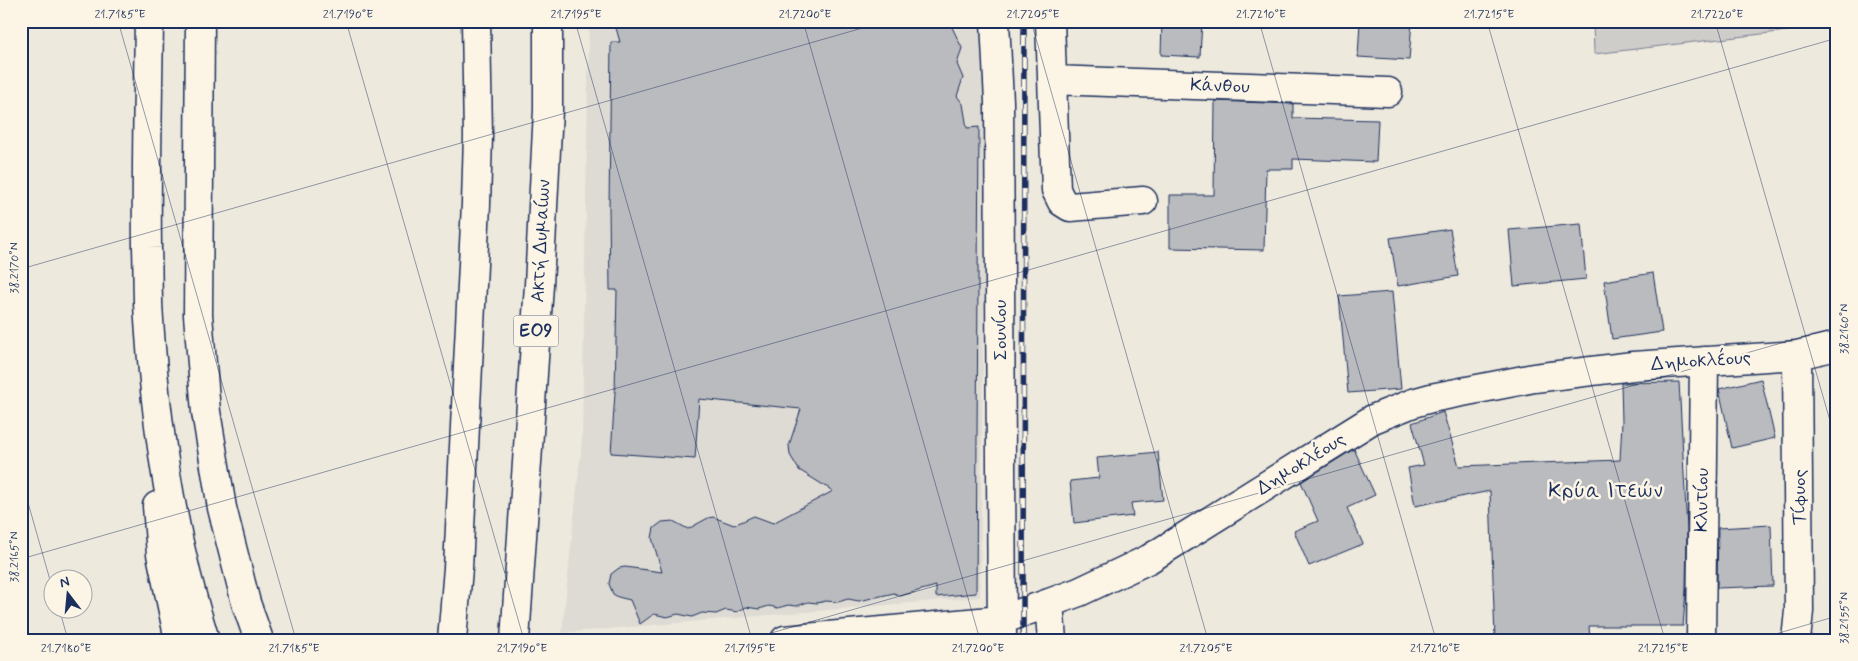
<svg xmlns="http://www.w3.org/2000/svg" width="1858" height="661" viewBox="0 0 1858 661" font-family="Mynerve,sans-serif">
  <rect width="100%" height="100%" fill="#eee9dd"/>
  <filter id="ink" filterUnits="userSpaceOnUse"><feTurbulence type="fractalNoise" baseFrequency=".02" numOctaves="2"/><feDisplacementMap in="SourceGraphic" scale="10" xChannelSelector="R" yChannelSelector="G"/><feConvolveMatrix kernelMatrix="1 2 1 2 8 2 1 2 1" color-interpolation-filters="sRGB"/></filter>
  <g filter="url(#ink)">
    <!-- built -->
    <path fill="#dedbd4" d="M 589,21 L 983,21 L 986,125 L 980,597 L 562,633 L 582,440 Z"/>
    <!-- green -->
    <path fill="#cfcdca" stroke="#757e94" d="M 1593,21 L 1837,21 L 1837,25 L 1594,54 Z"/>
    <!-- building -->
    <path fill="#babbbe" stroke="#1b2f5e" d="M 614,21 L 949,21 L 962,48 L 957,64 L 963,78 L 957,96 L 963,104 L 967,128 L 979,127 L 976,593 L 936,597 L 936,586 L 900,596 L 894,593 L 859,601 L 848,599 L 838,602 L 826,601 L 817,603 L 808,602 L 797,606 L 788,605 L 778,608 L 769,606 L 759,609 L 746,607 L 737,612 L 726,610 L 716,614 L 702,613 L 692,617 L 678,614 L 667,617 L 654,614 L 640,624 L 630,600 L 618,597 L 613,594 L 609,584 L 611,574 L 619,568 L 625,567 L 662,572 L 652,538 L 654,528 L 662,522 L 673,521 L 688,529 L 708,518 L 713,517 L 734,525 L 754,516 L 773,523 L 833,491 L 799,470 L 790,455 L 789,445 L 801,409 L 699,399 L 695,459 L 611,453 L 615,393 L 617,290 L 610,290 L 609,207 L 611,42 L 620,42 Z
      M 1162,21 L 1202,21 L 1200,57 L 1161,55 Z
      M 1360,21 L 1412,21 L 1409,60 L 1358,57 Z
      M 1215,101 L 1293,104 L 1293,118 L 1378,120 L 1376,162 L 1293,159 L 1293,169 L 1266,169 L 1264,250 L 1170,248 L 1170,195 L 1214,195 Z
      M 1581,224 L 1586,279 L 1514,286 L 1509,230 Z
      M 1450,229 L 1458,276 L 1398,286 L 1390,238 Z
      M 1653,273 L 1662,332 L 1612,339 L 1604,281 Z
      M 1392,292 L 1401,389 L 1348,393 L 1339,296 Z
      M 1761,379 L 1775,438 L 1732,448 L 1719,389 Z
      M 1679,382 L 1687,529 L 1686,589 L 1683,626 L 1589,626 L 1590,640 L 1495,640 L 1490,491 L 1415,506 L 1408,468 L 1424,465 L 1412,423 L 1443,412 L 1459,466 L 1620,460 L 1622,422 L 1621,383 Z
      M 1354,449 L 1375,495 L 1347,508 L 1363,544 L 1309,566 L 1294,531 L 1318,521 L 1301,482 Z
      M 1158,452 L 1163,500 L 1131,503 L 1133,516 L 1074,523 L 1070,481 L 1099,478 L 1097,458 Z
      M 1771,525 L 1773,586 L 1717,588 L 1718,528 Z"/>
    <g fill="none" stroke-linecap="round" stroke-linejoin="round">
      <defs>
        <path id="minor" d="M 995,21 L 999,102 L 1002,640
          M 1050,21 L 1056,190 L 1062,202 L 1070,207 L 1143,201
          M 1052,80 L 1388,92
          M 1049,603 L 1052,640
          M 785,640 L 1001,620 L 1049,603 L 1079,592 L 1149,559 L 1373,419 L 1413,403 L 1431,398 L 1534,378 L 1633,366 L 1797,355 L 1837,346
          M 1701,640 L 1704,361
          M 1796,640 L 1799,611 L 1797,355"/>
        <path id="major" d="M 149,21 C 148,97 146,173 147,248 C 148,272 147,296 149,320 C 156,428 172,537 205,640
          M 200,21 L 198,315 L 206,412 L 222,508 L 246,603 L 259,640
          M 157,506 L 161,554 L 179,640
          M 452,640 L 458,568 L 476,204 L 478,136 L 476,21
          M 515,640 L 539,285 L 548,110 L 548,21"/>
      </defs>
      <!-- minor casing -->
      <use href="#minor" stroke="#1b2f5e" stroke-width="31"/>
      <!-- major casing -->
      <use href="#major" stroke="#1b2f5e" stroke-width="31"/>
      <!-- minor -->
      <use href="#minor" stroke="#fcf5e5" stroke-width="28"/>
      <!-- major -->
      <use href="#major" stroke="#fcf5e5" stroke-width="28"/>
      <defs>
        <path id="rail" d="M 1023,640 L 1024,21"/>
      </defs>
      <!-- rail casing -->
      <use href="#rail" stroke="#1b2f5e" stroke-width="5.5"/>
      <!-- rail -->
      <use href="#rail" stroke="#fcf5e5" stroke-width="4" stroke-dasharray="11" stroke-linecap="butt"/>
    </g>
  </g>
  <!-- ticks -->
  <path fill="none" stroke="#1b2f5e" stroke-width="1" stroke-opacity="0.45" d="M 118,21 L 296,640M 346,21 L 524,640M 575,21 L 752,640M 803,21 L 980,640M 1031,21 L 1208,640M 1259,21 L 1436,640M 1487,21 L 1665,640M 1715,21 L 1837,445M 21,269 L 887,21M 21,478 L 52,587M 21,559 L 1837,38M 59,608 L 68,640M 747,640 L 1837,327M 1755,640 L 1837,616"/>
  <g text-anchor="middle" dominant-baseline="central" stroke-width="5" stroke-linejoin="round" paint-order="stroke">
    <!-- shield labels -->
    <rect fill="#fcf5e5" stroke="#5e6a86" stroke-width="1" x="513.5" y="315.5" width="45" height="31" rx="4"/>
    <g font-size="18" font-weight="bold" fill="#1b2f5e">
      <text x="536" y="331">ΕΟ9</text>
    </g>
    <!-- street labels -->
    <g font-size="19" fill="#1b2f5e" stroke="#fcf5e5">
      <text transform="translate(1220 86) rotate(2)">Κάνθου</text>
      <text transform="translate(541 241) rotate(-87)">Ακτή Δυμαίων</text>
      <text transform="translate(1000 330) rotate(-90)">Σουνίου</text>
      <text transform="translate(1701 361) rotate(-4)">Δημοκλέους</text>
      <text transform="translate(1301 464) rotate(-32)">Δημοκλέους</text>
      <text transform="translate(1799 497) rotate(-90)">Τίφυος</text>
      <text transform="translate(1702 500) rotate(-89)">Κλυτίου</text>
    </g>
    <!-- quarter labels -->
    <g font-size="21" letter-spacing="1" fill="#1b2f5e" stroke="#fcf5e5">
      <text x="1606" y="491">Κρύα Ιτεών</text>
    </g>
  </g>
  <!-- margin -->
  <rect width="1858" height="661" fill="none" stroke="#fcf5e5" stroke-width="55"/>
  <!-- north arrow -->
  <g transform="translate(68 594) rotate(344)"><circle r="24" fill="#fcf5e5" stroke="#a2a6af"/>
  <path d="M0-4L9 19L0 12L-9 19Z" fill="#1b2f5e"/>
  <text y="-8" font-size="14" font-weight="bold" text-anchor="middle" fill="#1b2f5e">N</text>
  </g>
  <rect x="28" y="28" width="1802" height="606" fill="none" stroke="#1b2f5e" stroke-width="2"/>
  <g font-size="12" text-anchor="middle" fill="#1b2f5e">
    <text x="120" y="18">21.7185°E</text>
    <text x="348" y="18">21.7190°E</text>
    <text x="576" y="18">21.7195°E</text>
    <text x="805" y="18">21.7200°E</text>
    <text x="1033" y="18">21.7205°E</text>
    <text x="1261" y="18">21.7210°E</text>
    <text x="1489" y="18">21.7215°E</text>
    <text x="1717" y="18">21.7220°E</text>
    <text transform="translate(14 268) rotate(-90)" y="4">38.2170°N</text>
    <text transform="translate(1844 329) rotate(-90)" y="4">38.2160°N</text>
    <text transform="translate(14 557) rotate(-90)" y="4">38.2165°N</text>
    <text transform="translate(1844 618) rotate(-90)" y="4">38.2155°N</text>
    <text x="66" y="652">21.7180°E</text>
    <text x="294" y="652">21.7185°E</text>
    <text x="522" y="652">21.7190°E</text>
    <text x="750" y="652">21.7195°E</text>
    <text x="978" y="652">21.7200°E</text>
    <text x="1206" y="652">21.7205°E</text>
    <text x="1435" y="652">21.7210°E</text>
    <text x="1663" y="652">21.7215°E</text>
  </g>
</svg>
